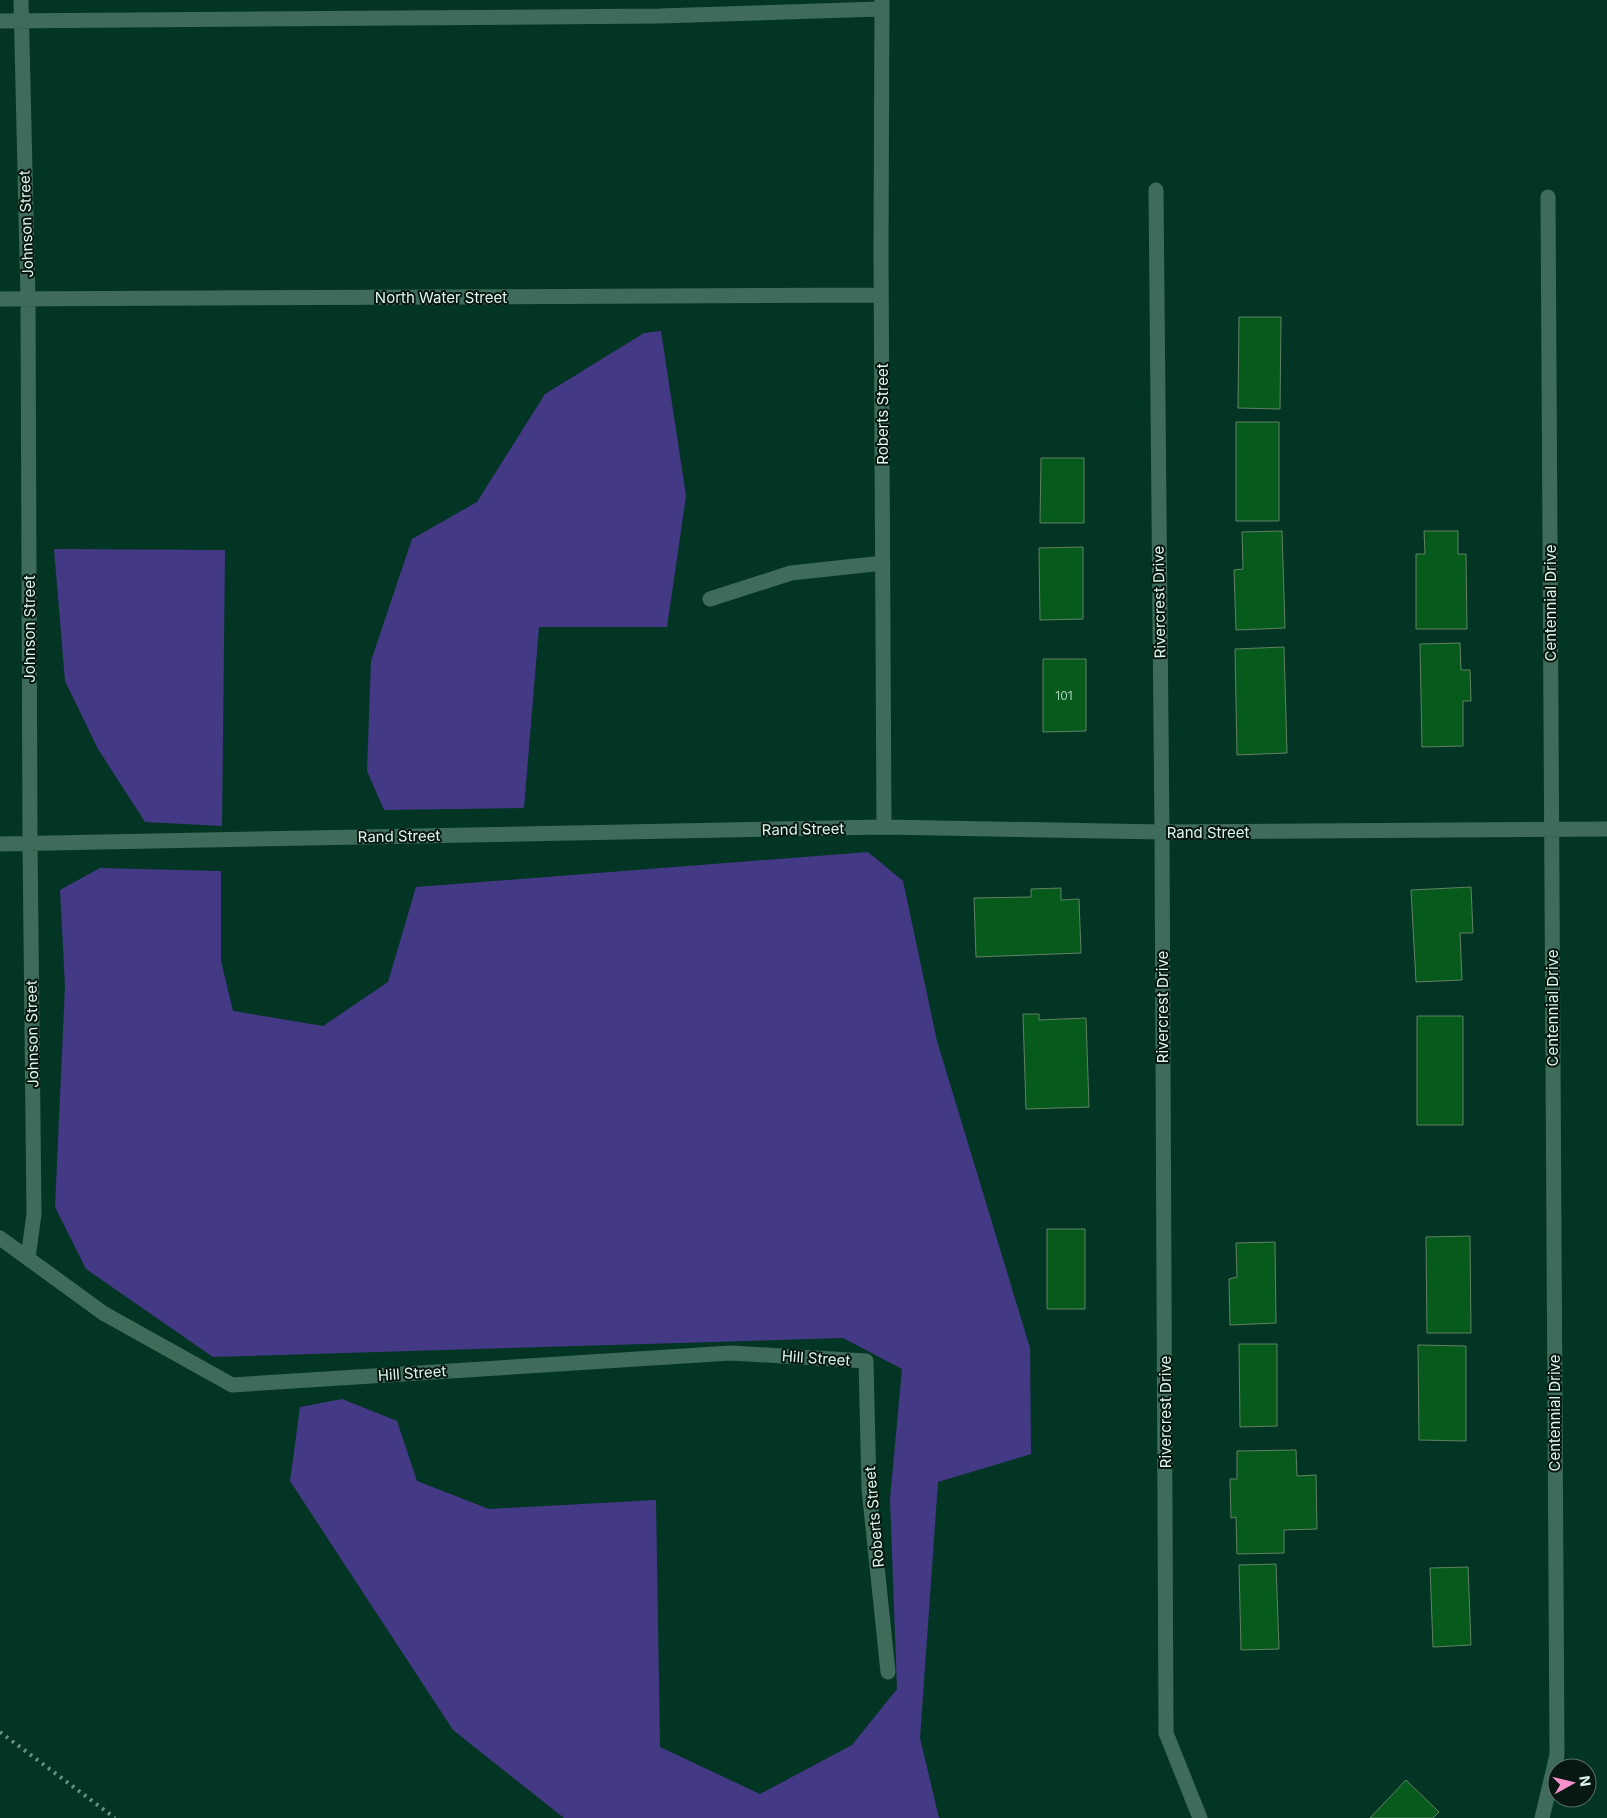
<svg xmlns="http://www.w3.org/2000/svg" width="1607" height="1818" viewBox="0 0 1607 1818" font-family="Inter,sans-serif">
  <rect width="100%" height="100%" fill="#033525"/>
  <!-- green -->
  <path fill="#443984" d="M 661,331 L 686,496 L 667,627 L 539,627 L 524,808 L 384,810 L 367,771 L 371,661 L 412,539 L 477,502 L 545,394 L 644,333 Z
    M 54,549 L 225,550 L 222,826 L 145,822 L 98,749 L 65,681 Z
    M 868,852 L 903,881 L 937,1041 L 1030,1348 L 1031,1454 L 938,1482 L 920,1738 L 939,1818 L 564,1818 L 453,1730 L 290,1481 L 300,1407 L 342,1399 L 397,1421 L 417,1481 L 489,1509 L 656,1500 L 660,1747 L 760,1794 L 852,1745 L 897,1689 L 890,1499 L 902,1369 L 843,1338 L 213,1357 L 86,1269 L 55,1207 L 65,986 L 60,890 L 100,868 L 221,871 L 221,961 L 233,1011 L 323,1026 L 388,982 L 416,887 Z"/>
  <!-- building -->
  <path fill="#065b1c" stroke="#628163" d="M 1239,317 L 1281,317 L 1280,409 L 1238,408 Z
    M 1236,422 L 1279,422 L 1279,521 L 1236,521 Z
    M 1041,458 L 1084,458 L 1084,523 L 1040,523 Z
    M 1282,531 L 1285,628 L 1236,630 L 1234,570 L 1243,569 L 1242,532 Z
    M 1424,531 L 1458,531 L 1458,554 L 1466,554 L 1467,629 L 1416,629 L 1416,554 L 1425,554 Z
    M 1083,547 L 1083,619 L 1040,620 L 1039,548 Z
    M 1460,643 L 1461,670 L 1470,670 L 1471,701 L 1463,701 L 1463,746 L 1422,747 L 1420,644 Z
    M 1284,647 L 1287,753 L 1237,755 L 1235,649 Z
    M 1043,659 L 1086,659 L 1086,731 L 1043,732 Z
    M 1471,887 L 1473,933 L 1460,933 L 1462,980 L 1416,982 L 1411,890 Z
    M 1061,888 L 1061,900 L 1079,899 L 1081,953 L 976,957 L 974,898 L 1031,897 L 1031,889 Z
    M 1023,1014 L 1039,1014 L 1039,1020 L 1086,1018 L 1089,1107 L 1026,1109 Z
    M 1417,1016 L 1463,1016 L 1463,1125 L 1417,1125 Z
    M 1047,1229 L 1085,1229 L 1085,1309 L 1047,1309 Z
    M 1470,1236 L 1471,1333 L 1427,1333 L 1426,1237 Z
    M 1275,1242 L 1276,1323 L 1230,1325 L 1229,1279 L 1237,1277 L 1236,1243 Z
    M 1239,1344 L 1277,1344 L 1277,1426 L 1240,1427 Z
    M 1418,1345 L 1466,1346 L 1466,1441 L 1419,1440 Z
    M 1296,1450 L 1297,1476 L 1316,1475 L 1317,1529 L 1284,1530 L 1284,1553 L 1237,1554 L 1236,1517 L 1231,1518 L 1230,1479 L 1237,1479 L 1237,1451 Z
    M 1276,1564 L 1279,1649 L 1241,1650 L 1239,1565 Z
    M 1468,1567 L 1471,1645 L 1433,1647 L 1430,1568 Z
    M 1406,1780 L 1439,1812 L 1433,1818 L 1370,1818 Z"/>
  <g fill="none" stroke-linecap="round" stroke-linejoin="round">
    <!-- minor -->
    <path stroke="#3f6c5a" stroke-width="15" d="M 21,0 L 28,299 L 30,843 L 34,1214 L 28,1258
      M 882,0 L 881,253 L 884,827
      M 0,21 L 659,16 L 881,9
      M 1156,190 L 1162,832 L 1166,1733 L 1200,1818
      M 0,299 L 881,295
      M 710,599 L 791,573 L 883,563
      M 0,844 L 884,827 L 1162,832 L 1607,829
      M 0,1238 L 103,1313 L 232,1385 L 731,1353 L 866,1361 L 869,1489 L 888,1672
      M 1542,1818 L 1557,1755 L 1548,197"/>
    <!-- rail -->
    <path stroke="#6c9183" stroke-width="4" stroke-dasharray="2.5 5" stroke-linecap="butt" d="M 0,1732 L 115,1818"/>
  </g>
  <g text-anchor="middle" dominant-baseline="central" stroke-width="4" stroke-linejoin="round" paint-order="stroke">
    <!-- number labels -->
    <g font-size="12" fill="#a9cfb7">
      <text x="1064" y="695">101</text>
    </g>
    <!-- street labels -->
    <g font-size="15" fill="#dff6eb" stroke="#061811">
      <text transform="translate(26 224) rotate(-92)">Johnson Street</text>
      <text x="441" y="297">North Water Street</text>
      <text transform="translate(882 414) rotate(-90)">Roberts Street</text>
      <text transform="translate(1159 602) rotate(-91)">Rivercrest Drive</text>
      <text transform="translate(1550 603) rotate(-90)">Centennial Drive</text>
      <text transform="translate(29 629) rotate(-90)">Johnson Street</text>
      <text transform="translate(803 829) rotate(-1)">Rand Street</text>
      <text x="1208" y="832">Rand Street</text>
      <text transform="translate(399 836) rotate(-1)">Rand Street</text>
      <text transform="translate(1162 1007) rotate(-90)">Rivercrest Drive</text>
      <text transform="translate(1552 1008) rotate(-90)">Centennial Drive</text>
      <text transform="translate(32 1034) rotate(-91)">Johnson Street</text>
      <text transform="translate(816 1358) rotate(4)">Hill Street</text>
      <text transform="translate(412 1373) rotate(-4)">Hill Street</text>
      <text transform="translate(1165 1412) rotate(-90)">Rivercrest Drive</text>
      <text transform="translate(1554 1413) rotate(-90)">Centennial Drive</text>
      <text transform="translate(874 1517) rotate(-95)">Roberts Street</text>
    </g>
  </g>
  <!-- north arrow -->
  <g transform="translate(1572 1783) rotate(82)"><circle r="24" fill="#061811" stroke="#5d7168"/>
  <path d="M0-4L9 19L0 12L-9 19Z" fill="#f890cb"/>
  <text y="-8" font-size="14" font-weight="bold" text-anchor="middle" fill="#dff6eb">N</text>
  </g>
</svg>
